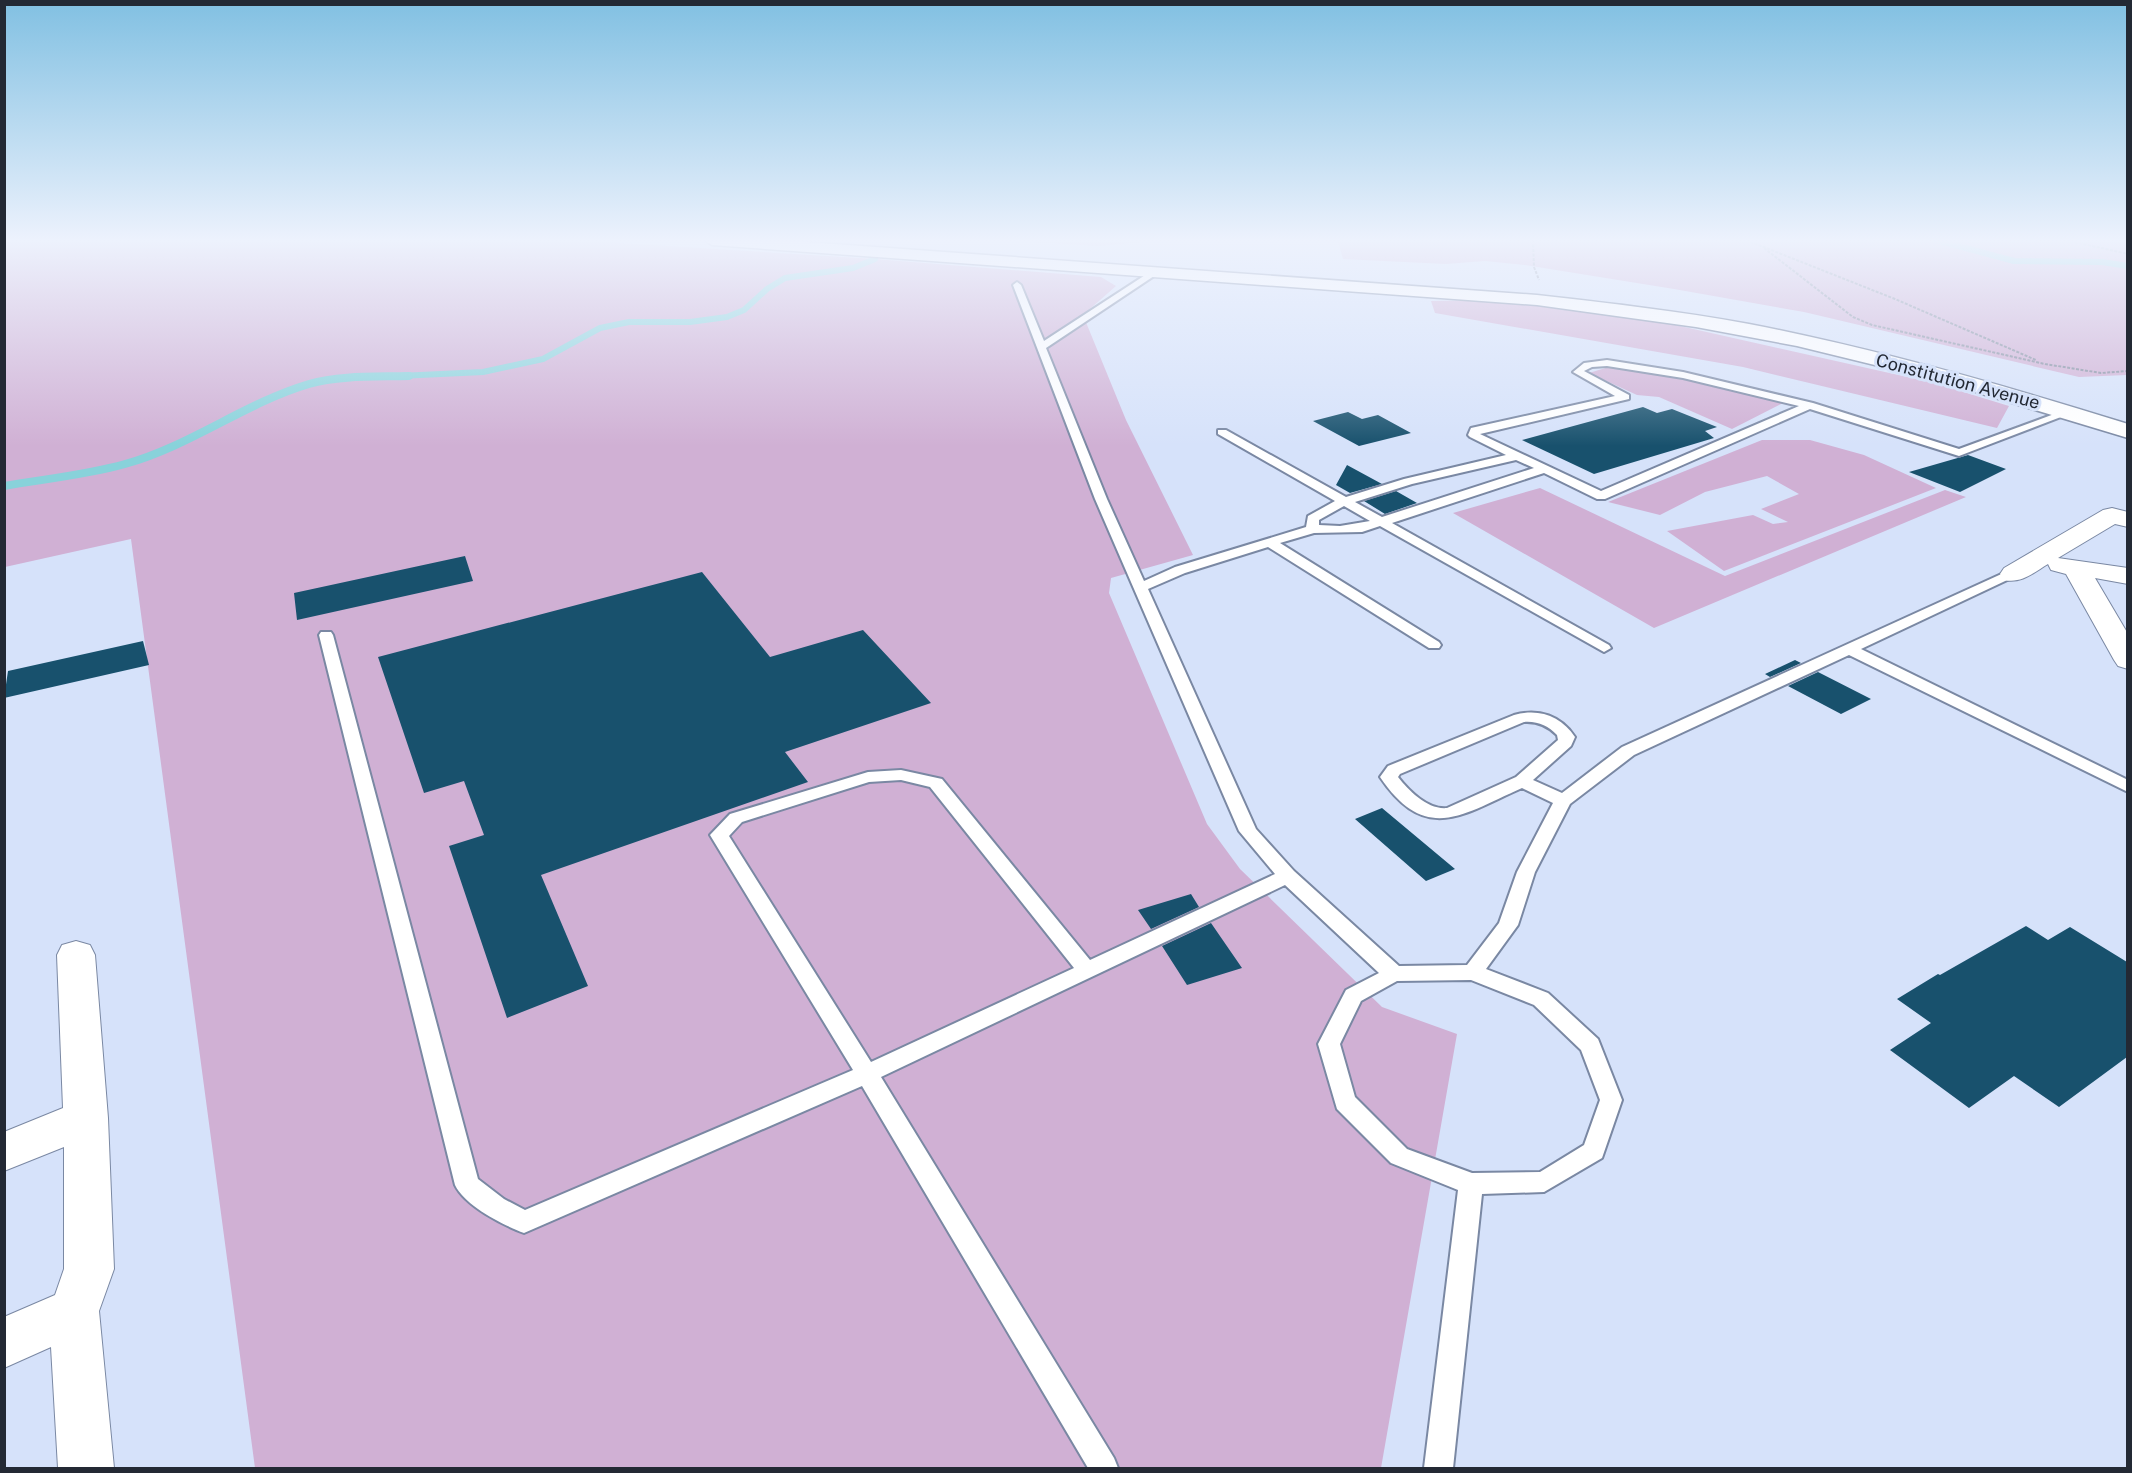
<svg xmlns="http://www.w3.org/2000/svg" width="2132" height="1473" viewBox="0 0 2132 1473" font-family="'Public Sans',sans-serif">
  <rect width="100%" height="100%" fill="#d6e2fa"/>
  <!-- green -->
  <path fill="#d0b0d4" d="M 4,240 L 572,240 L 875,259 L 1101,277 L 1116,286 L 1083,315 L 1126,420 L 1193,555 L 1111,578 L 1109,593 L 1207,824 L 1240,869 L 1382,1007 L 1457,1034 L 1381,1468 L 255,1468 L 131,539 L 5,567 Z
    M 998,240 L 1162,240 L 1099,246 Z
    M 1333,240 L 2127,240 L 2127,375 L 2079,377 L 1804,312 L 1674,289 L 1525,265 L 1485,261 L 1446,264 L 1343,259 L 1338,241 Z
    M 1497,300 L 1631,315 L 1934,383 L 2009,406 L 1997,428 L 1743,367 L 1435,313 L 1431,301 Z
    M 1612,366 L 1653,371 L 1785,402 L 1732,429 L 1659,397 L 1637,395 L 1589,373 Z
    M 1762,440 L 1810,440 L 1864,455 L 1936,488 L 1724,571 L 1667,531 L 1753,515 L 1773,524 L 1788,522 L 1761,509 L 1799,494 L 1767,476 L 1705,492 L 1660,515 L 1608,502 Z
    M 1540,488 L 1725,576 L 1945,490 L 1966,497 L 1654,628 L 1453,513 Z"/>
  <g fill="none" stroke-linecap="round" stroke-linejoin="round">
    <!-- stream-far1 -->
    <path stroke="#88d2da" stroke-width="6" d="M 1936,240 L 2014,261 L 2102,262 L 2128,266
      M 378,377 L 483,372 L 543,359 L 600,328 L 629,322 L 690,322 L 727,317 L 744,310 L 767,289 L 785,278 L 853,268 L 875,259"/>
    <!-- stream -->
    <path stroke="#88d2da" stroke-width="8" d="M 4,486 C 44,479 86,475 125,464 C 190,446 245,403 309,384 C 340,375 377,377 409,376"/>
  </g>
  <!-- building -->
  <path fill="#18516d" d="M 1643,407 L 1657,413 L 1672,409 L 1717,427 L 1705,431 L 1714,438 L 1594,474 L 1522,440 Z
    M 1348,412 L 1362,419 L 1378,415 L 1411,433 L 1359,446 L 1313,421 Z
    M 1968,455 L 2006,469 L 1960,492 L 1909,472 Z
    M 1347,465 L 1382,484 L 1350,493 L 1336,485 Z
    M 1396,491 L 1417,503 L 1385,514 L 1364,501 Z
    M 465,556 L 473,581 L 297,620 L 294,593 Z
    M 702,572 L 770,657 L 863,630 L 931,703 L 785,752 L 808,782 L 541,875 L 588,986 L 507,1018 L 449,846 L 484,835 L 464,781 L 424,793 L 378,657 Z
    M 143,641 L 149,665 L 4,698 L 8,671 Z
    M 1795,660 L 1801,663 L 1770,677 L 1765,674 Z
    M 1818,672 L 1871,699 L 1841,714 L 1788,686 Z
    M 1382,808 L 1455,869 L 1426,881 L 1355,819 Z
    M 1191,894 L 1199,907 L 1151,929 L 1138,910 Z
    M 1211,923 L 1242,968 L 1187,985 L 1162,946 Z
    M 2026,926 L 2048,940 L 2070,927 L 2127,962 L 2127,1057 L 2059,1107 L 2014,1076 L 1969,1108 L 1890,1050 L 1931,1023 L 1897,999 L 1938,974 L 1940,975 Z"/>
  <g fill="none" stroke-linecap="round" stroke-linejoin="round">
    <defs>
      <path id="service" d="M 1153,270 L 1160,272 L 1046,348 L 1107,499 L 1144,581 L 1175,567 L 1306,527 L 1308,516 L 1335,501 L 1218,434 L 1218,430 L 1226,430 L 1346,497 L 1404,479 L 1506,455 L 1470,437 L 1468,435 L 1471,428 L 1615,396 L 1573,372 L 1584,363 L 1607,360 L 1683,372 L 1813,403 L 1959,449 L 2065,410 L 2069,409 L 2074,412 L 1959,456 L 1810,409 L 1605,499 L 1597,499 L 1544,473 L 1392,523 L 1609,645 L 1611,648 L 1604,652 L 1380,526 L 1362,532 L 1314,533 L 1280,543 L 1439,642 L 1441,645 L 1439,648 L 1429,648 L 1268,547 L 1185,573 L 1148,589 L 1256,829 L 1294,871 L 1399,966 L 1467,965 L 1499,923 L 1517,872 L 1553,803 L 1522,788 C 1463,814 1426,845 1380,777 L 1388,766 L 1514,715 C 1539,708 1561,716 1575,737 L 1571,746 L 1533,780 L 1562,793 L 1622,747 L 2008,571 L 2013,570 L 2020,574 L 1861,649 L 2128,780 L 2128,792 L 1849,655 L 1634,755 L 1570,804 L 1535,872 L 1518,925 L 1486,969 L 1548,993 L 1598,1039 L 1622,1100 L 1602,1158 L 1544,1192 L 1482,1194 L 1453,1468 L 1424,1468 L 1458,1190 L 1391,1163 L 1337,1109 L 1318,1044 L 1346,990 L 1379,973 L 1285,885 L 881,1077 L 1114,1458 L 1118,1468 L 1088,1468 L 862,1086 L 524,1233 C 503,1225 465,1206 455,1185 L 319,635 L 321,632 L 331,632 L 333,635 L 478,1179 L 504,1199 L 525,1210 L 853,1070 L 710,835 L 730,814 L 868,772 L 901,770 L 942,779 L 1090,960 L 1275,874 L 1239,831 L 1095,499 L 1013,285 L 1017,282 L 1021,285 L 1044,341 ZM 1607,366 L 1683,378 L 1799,406 L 1601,491 L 1480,434 L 1629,399 L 1629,395 L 1584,371 L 1592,367 ZM 1516,460 L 1534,468 L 1382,517 L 1355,502 L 1412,484 ZM 1344,506 L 1370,521 L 1340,526 L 1319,525 L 1319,520 ZM 1524,722 C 1538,721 1548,726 1557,735 L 1558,740 L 1516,777 L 1447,808 C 1428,810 1409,791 1398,777 L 1400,774 ZM 901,780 L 930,787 L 1074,968 L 871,1062 L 729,836 L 742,822 L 869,782 ZM 1471,980 L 1534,1005 L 1581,1050 L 1600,1100 L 1584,1145 L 1540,1172 L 1472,1173 L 1407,1149 L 1355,1097 L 1340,1044 L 1361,1001 L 1397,981 Z"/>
      <path id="minor" d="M 2112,508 L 2128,512 L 2128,527 L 2115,524 L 2058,558 L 2128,568 L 2128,584 L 2095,578 L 2128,634 L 2128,669 L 2118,666 L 2114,660 L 2066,574 L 2051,570 L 2048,564 C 2033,573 2021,584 2004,580 L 2000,574 L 2004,568 L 2103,510 Z
        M 76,941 L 90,945 L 95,955 L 108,1118 L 114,1269 L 99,1311 L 114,1468 L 58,1468 L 51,1347 L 4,1368 L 4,1317 L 55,1295 L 64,1269 L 64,1147 L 4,1171 L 4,1132 L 63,1108 L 57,955 L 62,945 Z"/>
      <path id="primary" d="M 704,240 L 779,240 L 1537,295 C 1608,303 1679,311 1749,324 C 1877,349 2003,385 2128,424 L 2128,438 L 1932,379 L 1797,346 L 1696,327 L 1537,305 L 712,245 Z"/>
    </defs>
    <!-- service casing -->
    <use href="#service" stroke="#7a88a3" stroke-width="4"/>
    <!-- minor casing -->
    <use href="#minor" stroke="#7a88a3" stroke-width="2"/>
    <!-- primary casing -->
    <use href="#primary" stroke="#7a88a3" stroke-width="3"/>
    <!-- path -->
    <path stroke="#858ea1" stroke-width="2" stroke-dasharray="3 1.5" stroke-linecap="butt" d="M 1533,240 L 1534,267 L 1539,280
      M 1746,240 L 1895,299 L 2036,360
      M 2066,240 L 2128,254
      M 1764,248 L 1853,317 L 1872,325 L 2045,364 L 2101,373 L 2128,371"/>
    <!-- service -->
    <use href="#service" fill="#fff" fill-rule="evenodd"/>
    <!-- minor -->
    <use href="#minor" fill="#fff" fill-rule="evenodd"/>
    <!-- primary -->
    <use href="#primary" fill="#fff" fill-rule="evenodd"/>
  </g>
  <!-- sky -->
  <linearGradient id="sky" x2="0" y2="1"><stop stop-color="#81c0e2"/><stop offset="0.54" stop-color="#edf2fd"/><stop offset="1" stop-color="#edf2fd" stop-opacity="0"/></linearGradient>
  <rect width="2132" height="446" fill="url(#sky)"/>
  <g text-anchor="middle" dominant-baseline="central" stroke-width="6" stroke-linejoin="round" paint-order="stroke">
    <!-- far-street labels -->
    <g font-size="18" fill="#232934" stroke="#d6e2fa">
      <text transform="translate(1958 381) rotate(15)">Constitution Avenue</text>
    </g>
  </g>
  <!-- border -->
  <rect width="2132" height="1473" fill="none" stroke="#232934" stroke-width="12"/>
</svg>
